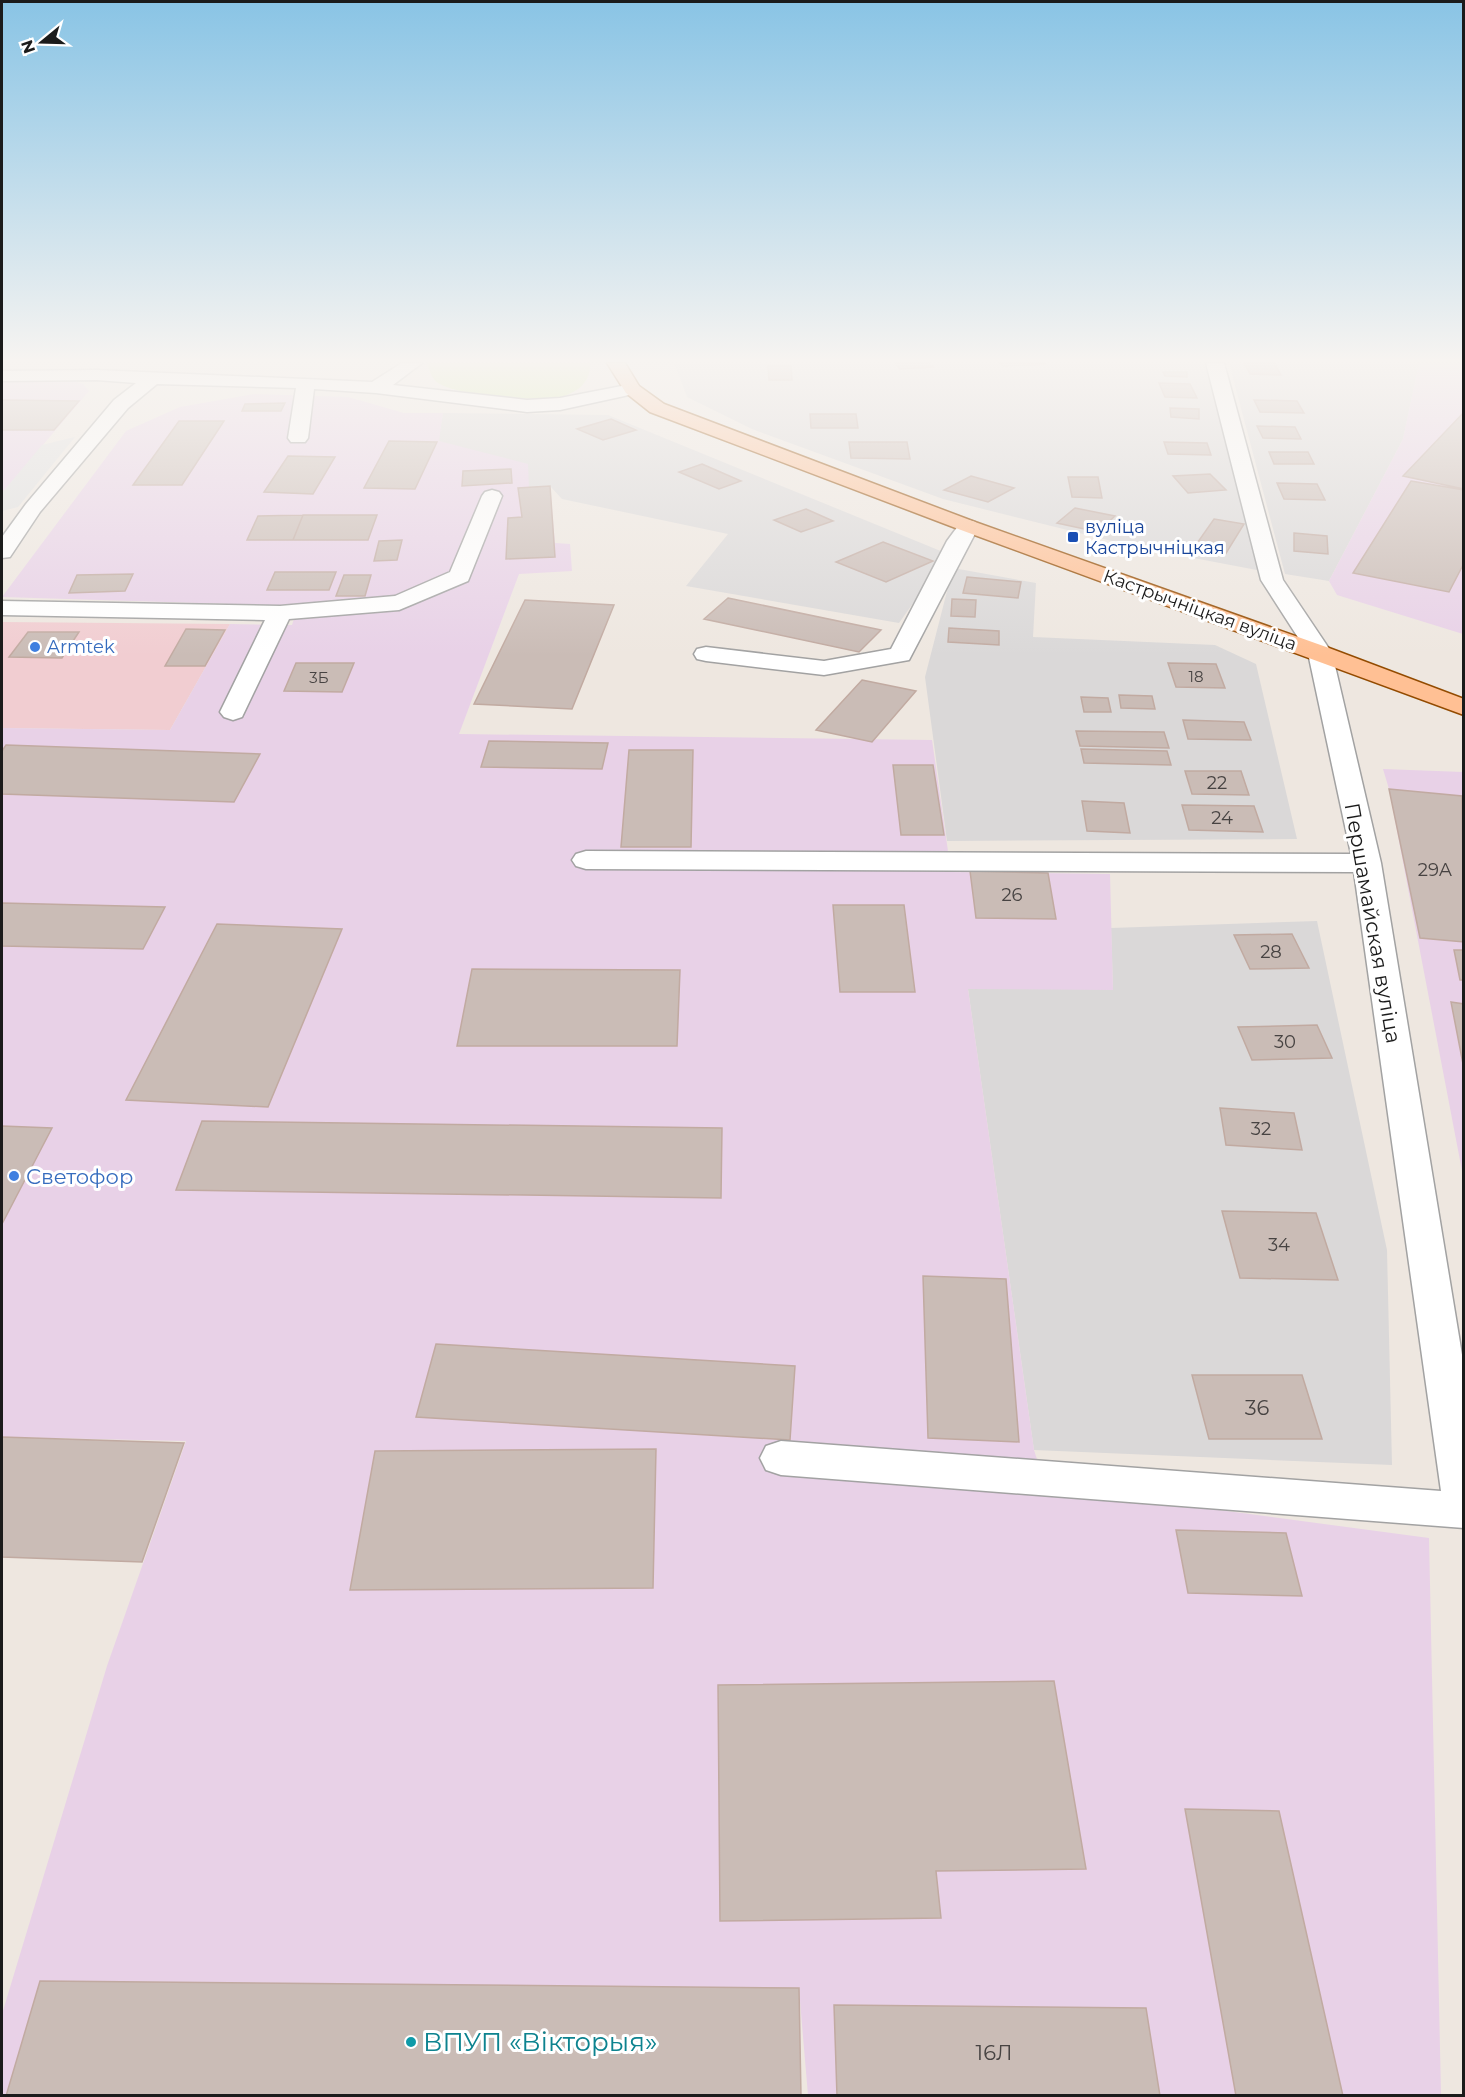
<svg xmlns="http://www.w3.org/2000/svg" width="1465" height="2097" viewBox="0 0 1465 2097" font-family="Montserrat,sans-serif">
  <rect width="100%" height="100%" fill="#eee7e0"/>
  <!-- residential -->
  <path fill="#dad8d8" d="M 674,363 L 1208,363 L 1262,571 L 1136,547 L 943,499 L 752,429 L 687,397 Z
    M 1229,363 L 1419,363 L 1403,439 L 1329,581 L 1285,574 Z
    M 443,413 L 608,415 L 948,554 L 899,623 L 686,586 L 728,534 L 562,499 L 550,486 L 528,488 L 438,441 Z
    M 953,568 L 1036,583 L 1033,637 L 1215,645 L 1256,664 L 1297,839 L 947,841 L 925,677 Z
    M 1317,921 L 1387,1250 L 1392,1465 L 1034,1450 L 968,989 L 1113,989 L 1111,928 Z"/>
  <!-- commercial -->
  <path fill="#f1cdd1" d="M 2,622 L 230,624 L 170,730 L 2,728 Z"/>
  <!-- industrial -->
  <path fill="#e8d1e7" d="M 1419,363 L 1463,363 L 1463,634 L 1337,595 L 1329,581 L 1403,439 Z
    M 2,380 L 74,381 L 83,384 L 89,391 L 2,493 Z
    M 254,394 L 348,397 L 404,413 L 443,413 L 439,441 L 528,464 L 529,488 L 550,486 L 555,543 L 570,544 L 572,571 L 519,574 L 459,734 L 932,740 L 951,872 L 1110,874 L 1113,990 L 968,989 L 1034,1450 L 1046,1487 L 1429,1538 L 1441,2095 L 808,2095 L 800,2001 L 801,2095 L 2,2095 L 2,2014 L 107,1666 L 186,1441 L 2,1437 L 2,728 L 170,730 L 230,624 L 292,625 L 298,606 L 2,597 L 126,431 L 180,407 Z
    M 1383,769 L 1463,772 L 1463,1176 L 1389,789 Z"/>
  <!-- grass -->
  <path fill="#d3eea0" d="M 427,363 L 590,363 C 591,380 580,391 564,396 C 540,403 459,396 438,383 C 432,379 429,370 427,363 Z"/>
  <!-- parking -->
  <path fill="#dfdfdf" d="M 75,437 L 18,507 L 2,511 L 2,493 L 42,445 Z"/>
  <!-- building -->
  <path fill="#cabcb6" stroke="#c1aaa1" stroke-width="1.5" d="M 895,363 L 929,363 L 933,367 L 900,369 Z
    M 1000,363 L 1045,363 L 1046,364 L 1004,366 Z
    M 1244,363 L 1274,363 L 1281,375 L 1250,374 Z
    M 768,366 L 791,366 L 792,380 L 769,380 Z
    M 1163,372 L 1187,372 L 1187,377 L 1165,376 Z
    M 1159,383 L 1190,384 L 1197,398 L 1165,397 Z
    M 2,400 L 79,401 L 54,430 L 2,430 Z
    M 1254,400 L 1297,401 L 1304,413 L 1260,412 Z
    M 285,403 L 281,411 L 242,411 L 245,404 Z
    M 1170,408 L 1199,409 L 1199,419 L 1171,417 Z
    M 1464,412 L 1464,489 L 1403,476 Z
    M 810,414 L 856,414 L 858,428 L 811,428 Z
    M 611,419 L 636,430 L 603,440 L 577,429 Z
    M 179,421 L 224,421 L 182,485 L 133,485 Z
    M 1257,426 L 1295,427 L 1301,439 L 1263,438 Z
    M 389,441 L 437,442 L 415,489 L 364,488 Z
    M 849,442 L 907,442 L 910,459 L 851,458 Z
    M 1164,442 L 1207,443 L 1211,455 L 1168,454 Z
    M 1269,452 L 1308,452 L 1314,464 L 1274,464 Z
    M 288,456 L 335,457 L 313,494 L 264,492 Z
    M 702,464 L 741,481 L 719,489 L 679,472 Z
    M 511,469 L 512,483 L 462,486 L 463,471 Z
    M 1210,474 L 1226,490 L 1188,493 L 1173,476 Z
    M 971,476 L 1014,488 L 988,502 L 944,490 Z
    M 1068,477 L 1098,477 L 1102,498 L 1072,497 Z
    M 1411,481 L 1464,490 L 1464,563 L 1449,592 L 1353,573 Z
    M 1277,483 L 1317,484 L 1325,500 L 1284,499 Z
    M 550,486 L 555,557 L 506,559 L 508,518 L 522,517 L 518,488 Z
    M 1075,508 L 1115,516 L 1098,532 L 1057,523 Z
    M 806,509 L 833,521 L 801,532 L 774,520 Z
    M 303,515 L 377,515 L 368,540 L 293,540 Z
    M 303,515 L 293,540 L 247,540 L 258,516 Z
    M 1214,519 L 1244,524 L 1225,555 L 1193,549 Z
    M 1294,533 L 1327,536 L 1328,554 L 1294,551 Z
    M 402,540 L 397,560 L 374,561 L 379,541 Z
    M 883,542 L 933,561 L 886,582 L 836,562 Z
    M 275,572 L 336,572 L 329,590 L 267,590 Z
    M 133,574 L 125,591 L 69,593 L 77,575 Z
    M 344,575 L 371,575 L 365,596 L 336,596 Z
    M 967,577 L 1021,582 L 1018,598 L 963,593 Z
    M 728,598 L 881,630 L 859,652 L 704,619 Z
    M 952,599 L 976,600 L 975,617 L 951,616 Z
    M 525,600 L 614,605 L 572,709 L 474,704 Z
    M 949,628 L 999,631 L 999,645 L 948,642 Z
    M 186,629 L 225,630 L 205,666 L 165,666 Z
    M 28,632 L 79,632 L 62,658 L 9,657 Z
    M 296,663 L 354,663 L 342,692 L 284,691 Z
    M 1168,663 L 1216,664 L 1225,688 L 1176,687 Z
    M 862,680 L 916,691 L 872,742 L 816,730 Z
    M 1119,695 L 1152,696 L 1155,709 L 1121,708 Z
    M 1081,697 L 1108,698 L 1111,712 L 1084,712 Z
    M 1183,720 L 1244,722 L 1251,740 L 1188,739 Z
    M 1076,731 L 1164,732 L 1169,748 L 1080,746 Z
    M 489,741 L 608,743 L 602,769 L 481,767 Z
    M 6,745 L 260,754 L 234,802 L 2,794 L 2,751 Z
    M 1081,749 L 1167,751 L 1171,765 L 1084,763 Z
    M 629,750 L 693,750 L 691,847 L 621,847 Z
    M 893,765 L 933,765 L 944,835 L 901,835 Z
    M 1185,771 L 1241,771 L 1249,795 L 1192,794 Z
    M 1389,789 L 1462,796 L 1464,942 L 1420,938 Z
    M 1082,801 L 1124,803 L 1130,833 L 1087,831 Z
    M 1182,805 L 1254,806 L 1263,832 L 1189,830 Z
    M 970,871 L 1048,873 L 1056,919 L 976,918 Z
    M 2,903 L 165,907 L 143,949 L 2,946 Z
    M 833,905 L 904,905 L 915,992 L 840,992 Z
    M 217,924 L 342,929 L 268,1107 L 126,1100 Z
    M 1292,934 L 1309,968 L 1250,969 L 1234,935 Z
    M 1454,950 L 1464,950 L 1464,980 L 1460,980 Z
    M 472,969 L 680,970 L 677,1046 L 457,1046 Z
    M 1451,1002 L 1464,1004 L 1464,1069 Z
    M 1317,1025 L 1332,1058 L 1252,1060 L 1238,1027 Z
    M 1220,1108 L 1294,1113 L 1302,1150 L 1226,1145 Z
    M 202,1121 L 722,1128 L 721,1198 L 176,1190 Z
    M 2,1126 L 52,1128 L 2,1224 Z
    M 1222,1211 L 1316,1213 L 1338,1280 L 1240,1278 Z
    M 923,1276 L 1006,1279 L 1019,1442 L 928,1438 Z
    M 436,1344 L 795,1366 L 790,1440 L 416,1417 Z
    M 1192,1375 L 1302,1375 L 1322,1439 L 1209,1439 Z
    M 2,1437 L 184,1443 L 142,1562 L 2,1557 Z
    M 656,1449 L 653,1588 L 350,1590 L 375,1451 Z
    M 1176,1530 L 1286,1533 L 1302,1596 L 1188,1593 Z
    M 1054,1681 L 1086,1869 L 936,1871 L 941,1918 L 720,1921 L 718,1685 Z
    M 1185,1809 L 1279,1811 L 1343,2096 L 1236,2096 Z
    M 40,1981 L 799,1988 L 801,2096 L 6,2096 Z
    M 834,2005 L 1146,2008 L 1160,2096 L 837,2096 Z"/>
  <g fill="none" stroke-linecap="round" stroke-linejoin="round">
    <defs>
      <path id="minor" d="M 402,363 L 422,363 L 393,385 L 527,400 L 560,398 L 632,384 L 638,385 L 641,389 L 638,393 L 560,410 L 527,412 L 376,393 L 314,389 L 308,438 L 305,442 L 291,442 L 288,438 L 296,388 L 157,384 L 128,408 L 40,512 L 10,557 L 2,558 L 2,537 L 26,504 L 114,400 L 136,383 L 97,380 L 2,381 L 2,371 L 97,370 L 372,382 Z
        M 1206,363 L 1224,363 L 1283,580 L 1332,653 L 1381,863 L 1464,1367 L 1464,1528 L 781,1475 L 766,1470 L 760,1458 L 766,1446 L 781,1441 L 1441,1491 L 1354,872 L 586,869 L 576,866 L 572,860 L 576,854 L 586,851 L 1351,854 L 1308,653 L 1261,580 Z
        M 492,490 L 499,492 L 502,496 L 468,581 L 399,610 L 289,619 L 242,717 L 233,720 L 224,717 L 220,712 L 265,620 L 2,615 L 2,601 L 280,606 L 395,596 L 450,572 L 482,496 L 485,492 Z
        M 968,520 L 975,522 L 979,526 L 909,660 L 824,675 L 706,661 L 697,659 L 694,654 L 697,649 L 706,647 L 824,661 L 891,649 L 947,541 L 961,522 Z"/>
      <path id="major" d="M 607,363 L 625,363 L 639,386 L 664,404 L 975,522 L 1329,648 L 1464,699 L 1464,715 L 961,530 L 650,412 L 626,393 Z"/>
    </defs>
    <!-- minor casing -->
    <use href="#minor" stroke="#a2a2a2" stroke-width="3"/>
    <!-- major casing -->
    <use href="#major" stroke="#934b00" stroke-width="3"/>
    <!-- minor -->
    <use href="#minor" fill="#fff" fill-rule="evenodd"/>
    <!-- major -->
    <use href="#major" fill="#ffc094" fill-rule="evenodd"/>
  </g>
  <!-- sky -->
  <linearGradient id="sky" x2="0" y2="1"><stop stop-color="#89c4e5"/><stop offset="0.55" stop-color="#f7f4f1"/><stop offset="1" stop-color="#f7f4f1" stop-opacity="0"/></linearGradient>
  <rect width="1465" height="656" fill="url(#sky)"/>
  <!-- markers -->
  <rect fill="#1a4fb4" stroke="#fff" stroke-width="2" x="1067" y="531" width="12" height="12" rx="3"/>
  <g fill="#3f7fe0" stroke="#fff" stroke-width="2">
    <circle cx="35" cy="647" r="6"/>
    <circle cx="14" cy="1176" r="6"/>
  </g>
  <circle fill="#0f9aa8" stroke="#fff" stroke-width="2" cx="411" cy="2042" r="6"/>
  <g text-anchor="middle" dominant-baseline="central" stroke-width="6" stroke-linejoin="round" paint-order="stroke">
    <!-- far-number labels -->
    <g font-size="15" fill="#474342">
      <text x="1196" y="676">18</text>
      <text x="319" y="677">3Б</text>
    </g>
    <!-- far-transit labels -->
    <g font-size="18" fill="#164399" stroke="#fff" text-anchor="start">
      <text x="1085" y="527">вуліца<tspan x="1085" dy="21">Кастрычніцкая</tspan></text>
    </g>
    <!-- far-street labels -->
    <g font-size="18" fill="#1b1b1b" stroke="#fff">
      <text transform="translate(1200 610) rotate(20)">Кастрычніцкая вуліца</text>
    </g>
    <!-- far-shop labels -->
    <g font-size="18" fill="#366cbe" stroke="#fff" text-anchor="start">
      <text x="47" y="647">Armtek</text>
    </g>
    <!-- number labels -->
    <g font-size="18" fill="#474342">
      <text x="1217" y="783">22</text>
      <text x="1222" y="818">24</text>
      <text x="1435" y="870">29А</text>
      <text x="1012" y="895">26</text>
      <text x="1271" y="952">28</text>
      <text x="1285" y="1042">30</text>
      <text x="1261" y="1129">32</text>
      <text x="1279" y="1245">34</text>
    </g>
    <!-- street labels -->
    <g font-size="21" fill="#1b1b1b" stroke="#fff">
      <text transform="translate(1373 923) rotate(80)">Першамайская вуліца</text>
    </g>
    <!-- shop labels -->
    <g font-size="21" fill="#366cbe" stroke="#fff" text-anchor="start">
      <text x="26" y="1176">Светофор</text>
    </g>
    <!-- near-number labels -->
    <g font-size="21" fill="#474342">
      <text x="1257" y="1407">36</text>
      <text x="994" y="2052">16Л</text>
    </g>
    <!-- near-culture labels -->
    <g font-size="26" fill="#0d838f" stroke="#fff" text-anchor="start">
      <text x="423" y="2042">ВПУП «Вікторыя»</text>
    </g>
  </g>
  <!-- border -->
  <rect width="1465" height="2097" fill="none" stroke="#1b1b1b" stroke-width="6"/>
  <!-- north arrow -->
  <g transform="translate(42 42) rotate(251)" stroke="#ffffff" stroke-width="4.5" paint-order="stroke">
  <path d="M0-4.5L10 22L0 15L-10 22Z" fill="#1b1b1b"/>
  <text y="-9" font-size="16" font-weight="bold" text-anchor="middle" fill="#1b1b1b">N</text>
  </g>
</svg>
